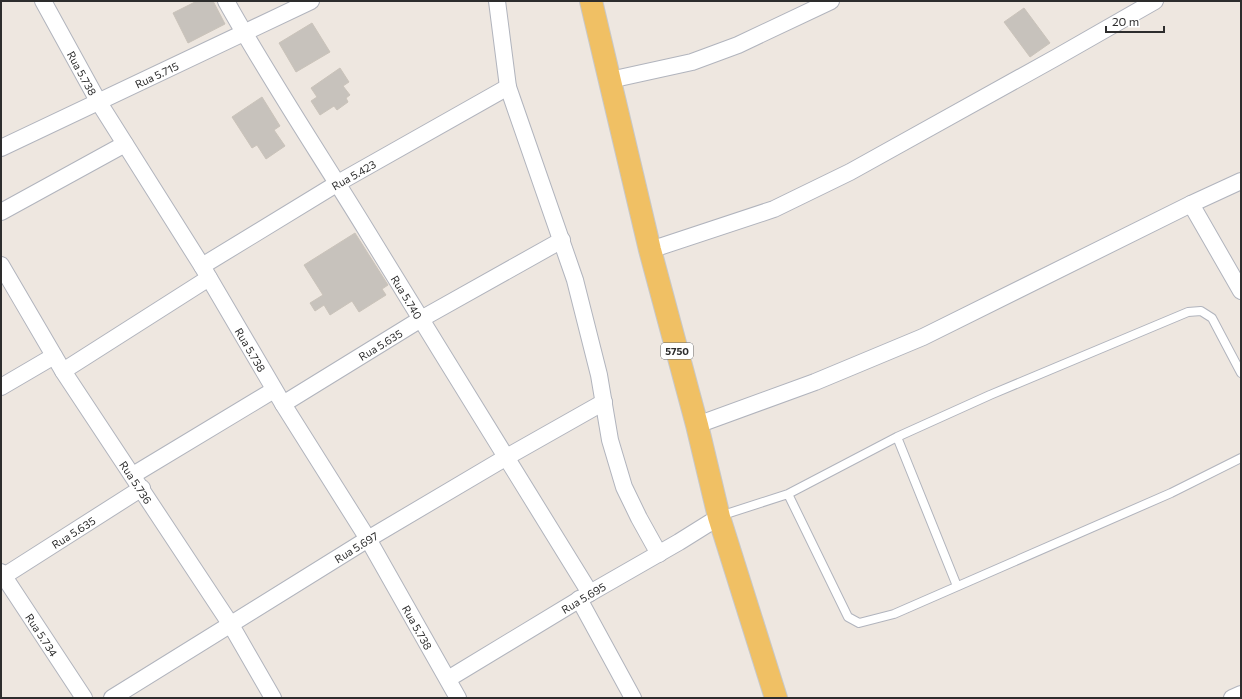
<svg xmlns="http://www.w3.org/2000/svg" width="1242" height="699" viewBox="0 0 1242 699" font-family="Commissioner,sans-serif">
  <rect width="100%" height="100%" fill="#eee7e0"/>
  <!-- building -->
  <path fill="#c7c2bc" stroke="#cac3ba" d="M 197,1 L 213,1 L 225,24 L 188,43 L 173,13 Z
    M 1024,8 L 1050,43 L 1030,57 L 1004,22 Z
    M 312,23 L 330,52 L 296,72 L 279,43 Z
    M 340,68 L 349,82 L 343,86 L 350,95 L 346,98 L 348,102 L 337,110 L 334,106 L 320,115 L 311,101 L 317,97 L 311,88 Z
    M 262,97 L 280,126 L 274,130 L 285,146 L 266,159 L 257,145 L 252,148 L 232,117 Z
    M 355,233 L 388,285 L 382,289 L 386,295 L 359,312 L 352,301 L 330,315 L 324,305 L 315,311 L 310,303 L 323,295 L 304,265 Z"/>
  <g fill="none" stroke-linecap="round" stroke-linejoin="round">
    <defs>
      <path id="service" d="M 897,437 L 957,586
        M 788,494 L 848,617 L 859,623 L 894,614 L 1171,493 L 1241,458
        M 720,516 L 788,494 L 897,437 L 990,395 L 1188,312 L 1201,311 L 1212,318 L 1241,373"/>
      <g id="minor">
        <path id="s1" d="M 43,1 L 98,101 L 202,266 L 283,404 L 368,539 L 458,698"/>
        <path id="s2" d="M 226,1 C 270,80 321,156 368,233 C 442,353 515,473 590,593"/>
        <path d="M 497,1 L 508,87 L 575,280 L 599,375 L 610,440 L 624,487 L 639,518 L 659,554"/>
        <path d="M 610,80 L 692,62 L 738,45 L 831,1"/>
        <path id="s3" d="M 1,148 L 311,1"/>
        <path d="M 1191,204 L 1241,291"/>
        <path d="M 1,212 L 125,144"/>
        <path d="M 650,250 L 774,209 L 850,172 L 1057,57 L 1155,1"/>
        <path id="s4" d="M 1,265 L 63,371 L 231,625 L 273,698"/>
        <path id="s5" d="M 202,266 L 338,183 L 508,87"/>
        <path d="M 63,371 L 209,278"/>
        <path d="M 1,387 L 54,356"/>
        <path id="s6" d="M 283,404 L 421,319 L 562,240"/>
        <path d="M 697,425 L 815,382 L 923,337 L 1191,204 L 1241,181"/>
        <path d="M 133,475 L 274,390"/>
        <path id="s7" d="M 1,572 L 84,698"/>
        <path id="s8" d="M 4,576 L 142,488"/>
        <path d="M 579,599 L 633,698"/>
        <path id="s9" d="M 448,679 L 590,593 L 679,542 L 719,517"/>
        <path id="s10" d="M 112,698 L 368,539 L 505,458 L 604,402"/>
        <path d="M 1232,698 L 1241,694"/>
      </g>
      <path id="primary" d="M 591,1 L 650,250 L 697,425 L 719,517 L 776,698"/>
    </defs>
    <!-- service casing -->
    <use href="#service" stroke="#b1b4bd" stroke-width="10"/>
    <!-- minor casing -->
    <use href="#minor" stroke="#b1b4bd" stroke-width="18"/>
    <!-- primary casing -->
    <use href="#primary" stroke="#c8c8c8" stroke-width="24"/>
    <!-- service -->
    <use href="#service" stroke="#fff" stroke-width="8"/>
    <!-- minor -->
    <use href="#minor" stroke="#fff" stroke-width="16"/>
    <!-- primary -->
    <use href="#primary" stroke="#f0c064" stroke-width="22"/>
  </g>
  <g text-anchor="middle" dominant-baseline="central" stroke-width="3" stroke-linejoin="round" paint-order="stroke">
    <!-- shield labels -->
    <rect fill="#fff" stroke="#6c6c6c" stroke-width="1" x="661" y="343" width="32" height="16" rx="3"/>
    <g font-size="10" font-weight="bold" fill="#2d2d2d">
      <text x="677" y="351">5750</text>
    </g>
    <!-- street labels -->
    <g font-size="11" fill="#2d2d2d" stroke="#fff">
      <text stroke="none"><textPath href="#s1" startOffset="82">Rua 5.738</textPath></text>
      <text stroke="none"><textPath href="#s3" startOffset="172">Rua 5.715</textPath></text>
      <text stroke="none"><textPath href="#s5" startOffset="177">Rua 5.423</textPath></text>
      <text stroke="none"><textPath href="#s2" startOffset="347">Rua 5.740</textPath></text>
      <text stroke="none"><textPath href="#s6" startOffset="114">Rua 5.635</textPath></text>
      <text stroke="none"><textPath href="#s1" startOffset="406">Rua 5.738</textPath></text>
      <text stroke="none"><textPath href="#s4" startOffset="256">Rua 5.736</textPath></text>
      <text stroke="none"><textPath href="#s8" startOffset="82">Rua 5.635</textPath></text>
      <text stroke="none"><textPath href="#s10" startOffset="287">Rua 5.697</textPath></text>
      <text stroke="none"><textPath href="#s9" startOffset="158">Rua 5.695</textPath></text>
      <text stroke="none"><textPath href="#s1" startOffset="730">Rua 5.738</textPath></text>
      <text stroke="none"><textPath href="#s7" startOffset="75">Rua 5.734</textPath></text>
    </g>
  </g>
  <!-- border -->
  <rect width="1242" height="699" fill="none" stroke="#2d2d2d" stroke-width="4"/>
  <!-- scale -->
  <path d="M1106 26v6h58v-6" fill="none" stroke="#2d2d2d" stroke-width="2"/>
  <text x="1112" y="26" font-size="12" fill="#2d2d2d" stroke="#ffffff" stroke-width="3" paint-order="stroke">20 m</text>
</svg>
